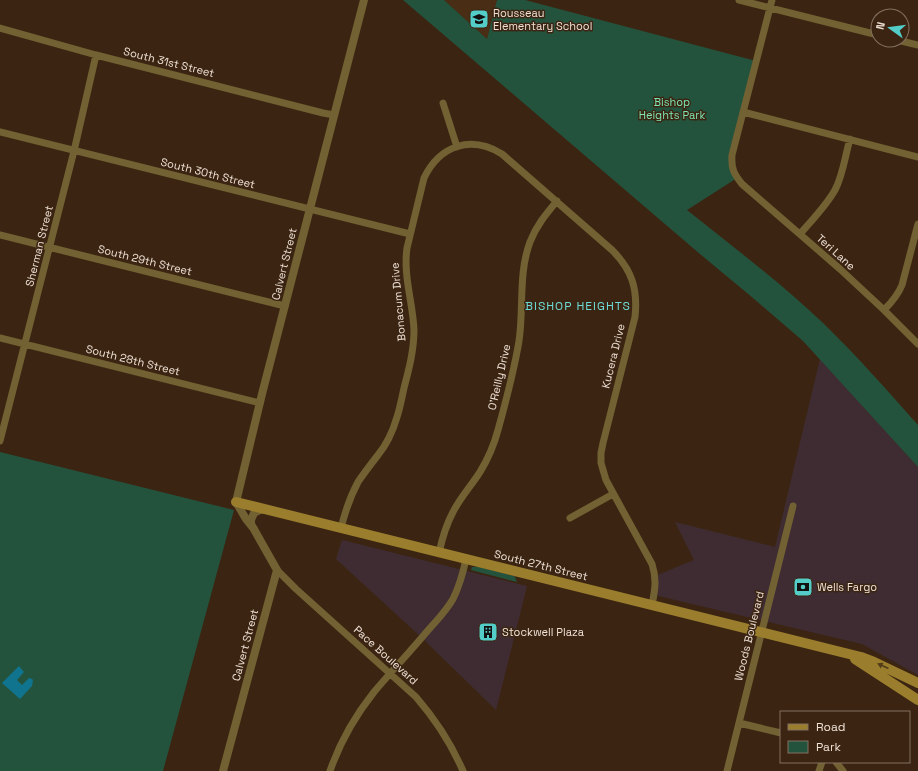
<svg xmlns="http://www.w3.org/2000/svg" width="918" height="771" viewBox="0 0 918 771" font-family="'Space Grotesk',sans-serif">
  <rect width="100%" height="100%" fill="#3b2512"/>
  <!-- commercial -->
  <path fill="#3f2c32" d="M 820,359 L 918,467 L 918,675 L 862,644 L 654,595 L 655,576 L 694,560 L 675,522 L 775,547 Z
    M 342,540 L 527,586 L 496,710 L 422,638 L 336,559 Z"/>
  <!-- built -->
  <path fill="#492d14" d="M 444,0 L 497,0 L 487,39 Z"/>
  <!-- green -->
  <path fill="#24533d" d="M 403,0 L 444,0 L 487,39 L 497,0 L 525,0 L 756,61 L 732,155 L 737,178 L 687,210 C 733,247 780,282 823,323 C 856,355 887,390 918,425 L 918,467 L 803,341 L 753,298 L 700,254 Z
    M 0,452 L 234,510 L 163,771 L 0,771 Z
    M 472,567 L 479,567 L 514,576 L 515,577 L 517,582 L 471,570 Z"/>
  <!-- water -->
  <path fill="#10748f" d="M 19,666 L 24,672 L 17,680 L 22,685 L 29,678 L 32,679 L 33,680 L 32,686 L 20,699 L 2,683 Z"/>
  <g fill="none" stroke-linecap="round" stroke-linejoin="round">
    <!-- minor -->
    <path stroke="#726132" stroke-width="7" d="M 739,0 L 878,35
      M 772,0 L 732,155 C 731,169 734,174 742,184 L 840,269 L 884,310 L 918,344
      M 0,28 L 96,55 L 323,113 L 334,115
      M 897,40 L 918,45
      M 443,103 L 457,147
      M 743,112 L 918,157
      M 0,132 L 410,234
      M 800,234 C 812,220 826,206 835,190 C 843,175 845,156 850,139
      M 0,235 L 285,306
      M 884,310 C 892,302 898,295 902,285 L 918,224
      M 0,338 L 260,403
      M 0,441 L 74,151 L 96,55
      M 570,518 L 613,494
      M 341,528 C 345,512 350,497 358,482 C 364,473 371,464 378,455 C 387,444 393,431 397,417 C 400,408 402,397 404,388 C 409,369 414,350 414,330 C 413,303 403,276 407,248 L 424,178 C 440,145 471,135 502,154 L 612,250 C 632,270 638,289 635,317 L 603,443 L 601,453 L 601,463 L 606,480 L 652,564 C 657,580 655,589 652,605
      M 439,553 C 442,539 446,525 453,512 C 460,498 471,486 480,472 C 488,459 494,445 498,430 C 506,401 514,371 519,341 C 524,308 518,274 530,242 C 536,226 546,214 557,201
      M 277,570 L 296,589 L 416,697 C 435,719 451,743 463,771
      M 739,723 L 781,733
      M 836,762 L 843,771
      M 330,771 C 340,742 355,716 374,692 C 390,673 408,654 424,635 C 434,623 445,613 453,599 C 459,587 463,573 466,559
      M 727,771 L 793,506
      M 819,771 L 822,762"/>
    <!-- tertiary -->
    <path stroke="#726132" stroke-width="8" d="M 254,529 L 246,519 L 236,502 L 262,394 L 364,0
      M 223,771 L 277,570 L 251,524 L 251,520 L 254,513 L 260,510 L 265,509"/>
    <!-- secondary -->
    <path stroke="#9a7e2d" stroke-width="10" d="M 236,502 L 861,657 L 874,662 L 918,683
      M 855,659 L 918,700"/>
  </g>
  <!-- one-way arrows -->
  <defs><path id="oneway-solid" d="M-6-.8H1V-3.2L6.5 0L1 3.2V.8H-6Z"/></defs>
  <use fill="#533b19" href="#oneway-solid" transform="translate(883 666) rotate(-155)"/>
  <!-- icons -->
  <defs>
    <symbol id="school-square" viewBox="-11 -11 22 22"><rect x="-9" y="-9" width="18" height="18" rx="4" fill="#54cdc8" stroke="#3b2512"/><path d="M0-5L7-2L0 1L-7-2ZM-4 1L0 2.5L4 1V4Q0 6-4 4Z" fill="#111"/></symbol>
    <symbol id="bank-square" viewBox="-11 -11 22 22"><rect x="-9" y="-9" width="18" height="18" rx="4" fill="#54cdc8" stroke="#3b2512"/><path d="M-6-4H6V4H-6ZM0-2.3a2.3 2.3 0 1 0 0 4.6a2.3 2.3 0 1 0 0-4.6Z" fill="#111"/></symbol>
    <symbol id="building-square" viewBox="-11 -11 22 22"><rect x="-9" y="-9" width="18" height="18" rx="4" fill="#54cdc8" stroke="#3b2512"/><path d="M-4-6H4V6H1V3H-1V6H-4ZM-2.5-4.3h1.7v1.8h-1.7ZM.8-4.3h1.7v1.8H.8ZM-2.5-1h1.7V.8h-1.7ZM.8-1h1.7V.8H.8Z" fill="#111"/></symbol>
  </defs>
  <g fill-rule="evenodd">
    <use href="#school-square" x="468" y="8" width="22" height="22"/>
    <use href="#bank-square" x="792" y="576" width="22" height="22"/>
    <use href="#building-square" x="477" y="621" width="22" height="22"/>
  </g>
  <g text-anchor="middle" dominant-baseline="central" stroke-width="3" stroke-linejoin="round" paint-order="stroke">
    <!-- poi labels -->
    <g font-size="11" fill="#f0e1d6" stroke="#3b2512" text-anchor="start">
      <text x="493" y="13">Rousseau<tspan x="493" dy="13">Elementary School</tspan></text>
      <text x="817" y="587">Wells Fargo</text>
      <text x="502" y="632">Stockwell Plaza</text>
    </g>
    <!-- street labels -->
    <g font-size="11" fill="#f0e1d6" stroke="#3b2512">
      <text transform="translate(169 62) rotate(14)">South 31st Street</text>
      <text transform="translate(208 173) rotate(14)">South 30th Street</text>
      <text transform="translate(39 246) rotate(-76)">Sherman Street</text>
      <text transform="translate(836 252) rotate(42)">Teri Lane</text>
      <text transform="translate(145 260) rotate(14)">South 29th Street</text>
      <text transform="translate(284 264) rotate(-76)">Calvert Street</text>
      <text transform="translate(398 302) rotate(-95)">Bonacum Drive</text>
      <text transform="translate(613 356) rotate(-76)">Kucera Drive</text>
      <text transform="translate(133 360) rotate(14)">South 28th Street</text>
      <text transform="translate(499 377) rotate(-77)">O'Reilly Drive</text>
      <text transform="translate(541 565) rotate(14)">South 27th Street</text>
      <text transform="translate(749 636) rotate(-76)">Woods Boulevard</text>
      <text transform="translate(245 645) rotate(-75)">Calvert Street</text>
      <text transform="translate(386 655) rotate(42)">Pace Boulevard</text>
    </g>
    <!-- park labels -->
    <g font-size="11" fill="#7ee7b5" stroke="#3b2512">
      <text x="672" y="102">Bishop<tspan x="672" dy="13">Heights Park</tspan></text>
    </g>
    <!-- neighbourhood labels -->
    <g font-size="12" letter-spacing="1" fill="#6edad5" stroke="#3b2512">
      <text x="578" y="306">BISHOP HEIGHTS</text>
    </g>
  </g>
  <!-- legend -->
  <rect x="780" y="711" width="130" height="52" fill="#3b2512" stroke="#837060"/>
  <rect x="788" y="724" width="20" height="6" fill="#9a7e2d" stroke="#837060"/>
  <text x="816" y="731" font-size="12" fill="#f0e1d6">Road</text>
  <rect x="788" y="741" width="20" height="12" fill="#24533d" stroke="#837060"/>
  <text x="816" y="751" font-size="12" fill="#f0e1d6">Park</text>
  <!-- north arrow -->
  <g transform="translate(890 28) rotate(284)"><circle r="19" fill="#3b2512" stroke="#837060"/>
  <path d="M0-3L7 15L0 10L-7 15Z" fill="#54cdc8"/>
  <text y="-6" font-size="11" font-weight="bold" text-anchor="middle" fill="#f0e1d6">N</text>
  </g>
</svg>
